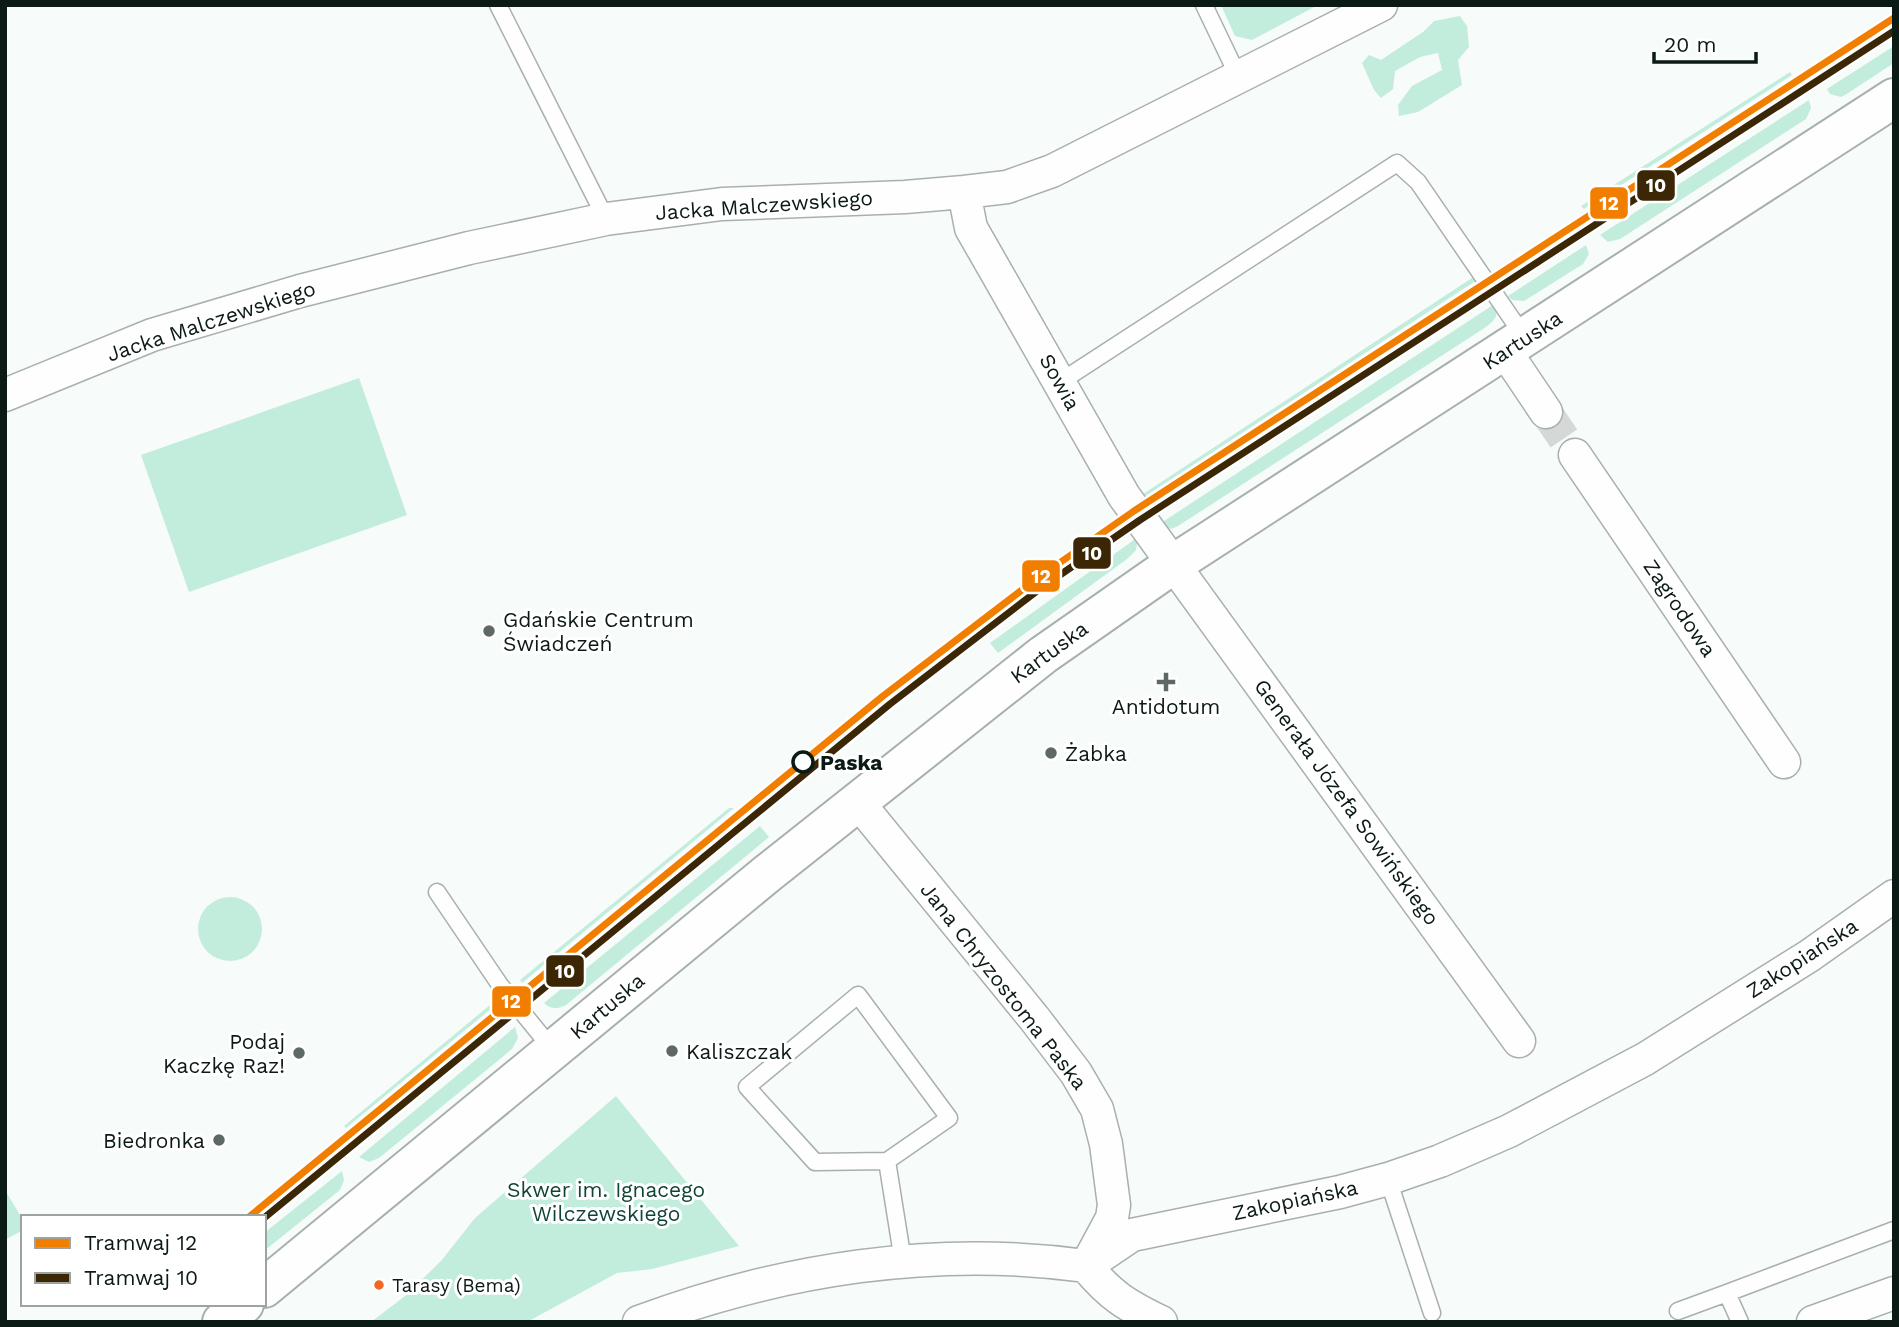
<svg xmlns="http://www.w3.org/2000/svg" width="1899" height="1327" viewBox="0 0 1899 1327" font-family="'Work Sans',sans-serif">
  <rect width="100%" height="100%" fill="#f7fbf9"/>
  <!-- green -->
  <path fill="#c2eddd" d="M 1221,5 L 1318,5 L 1252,40 L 1235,36 Z
    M 1460,16 L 1467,26 L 1469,47 L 1458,60 L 1462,85 L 1418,112 L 1399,116 L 1398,105 L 1412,86 L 1442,70 L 1438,53 L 1420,57 L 1395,71 L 1393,89 L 1381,98 L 1374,90 L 1362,63 L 1369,55 L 1381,60 L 1423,32 L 1434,21 Z
    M 1894,46 L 1894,63 L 1845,95 L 1841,97 L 1830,94 L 1827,89 Z
    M 1790,72 L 1792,75 L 1584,209 L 1581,206 Z
    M 1809,100 L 1811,108 L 1806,119 L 1620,239 L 1608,242 L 1600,235 Z
    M 1586,245 L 1589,254 L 1583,264 L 1524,301 L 1512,300 L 1508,296 Z
    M 1475,276 L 1477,280 L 1141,499 L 1140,496 Z
    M 1493,305 C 1502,316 1492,322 1483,329 L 1178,526 L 1171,529 L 1158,525 Z
    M 359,378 L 407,515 L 189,592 L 141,455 Z
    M 1138,537 L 1136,550 L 1127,559 L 998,653 L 990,643 Z
    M 729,808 L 734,808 L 522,983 L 520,980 Z
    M 760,826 L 769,837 L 566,1005 C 558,1009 551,1010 544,1003 Z
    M198 929a32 32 0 1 1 64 0a32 32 0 1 1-64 0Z
    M 490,1005 L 492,1008 L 346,1128 L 344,1126 Z
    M 515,1027 L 518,1038 L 512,1049 L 379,1158 L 369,1162 L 359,1157 Z
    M 616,1096 L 739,1246 L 652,1269 L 617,1273 L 527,1322 L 371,1322 L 405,1296 L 441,1261 L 475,1218 Z
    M 342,1171 L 344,1180 L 340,1190 L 264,1251 L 264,1233 Z
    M 5,1190 L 23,1220 L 23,1230 L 5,1240 Z"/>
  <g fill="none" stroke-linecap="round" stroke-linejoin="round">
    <!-- minor-tunnel -->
    <path stroke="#d4d9d7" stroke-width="32" stroke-dasharray="32 16" stroke-linecap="butt" d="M 1546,412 L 1575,455"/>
    <defs>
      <path id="service" d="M 498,5 L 606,219
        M 1204,5 L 1239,78
        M 1060,382 L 1397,163 L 1418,182 L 1525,338
        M 437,892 L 500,985 L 553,1050
        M 887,1161 L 949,1118 L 858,995 L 747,1087 L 815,1162 L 887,1161 L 903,1261
        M 1388,1179 L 1432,1313
        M 1678,1311 L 1727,1293
        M 1740,1322 L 1727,1293 L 1894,1230"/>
      <path id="minor" d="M 964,192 L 971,228 L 1124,496 L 1519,1041
        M 1505,351 L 1546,412
        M 5,395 L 152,335 L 300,291 L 469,248 L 606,219 L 722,204 L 905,197 L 964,192 L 1007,187 L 1052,171 L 1381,5
        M 1575,455 L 1784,762
        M 857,801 L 1034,1018 L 1076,1073 L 1097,1109 L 1106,1144 L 1114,1205 L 1112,1218 L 1090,1259
        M 1086,1266 C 1111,1296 1126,1305 1161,1322
        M 639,1322 C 782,1269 935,1245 1086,1266 L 1132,1235 L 1340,1192 L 1388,1179 L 1440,1161 L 1509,1131 L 1645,1059 L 1809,956 L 1894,896
        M 1813,1322 L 1894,1293"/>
      <path id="secondary" d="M 264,1288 L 768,873 L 1043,655 L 1172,565 L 1894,98
        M 222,1322 L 244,1304"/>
    </defs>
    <!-- service casing -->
    <use href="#service" stroke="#a8b0ad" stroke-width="19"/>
    <!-- minor casing -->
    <use href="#minor" stroke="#a8b0ad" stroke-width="35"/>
    <!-- secondary casing -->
    <use href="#secondary" stroke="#a8b0ad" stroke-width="42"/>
    <!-- service -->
    <use href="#service" stroke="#fefefe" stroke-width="16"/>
    <!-- minor -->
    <use href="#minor" stroke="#fefefe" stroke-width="32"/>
    <!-- secondary -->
    <use href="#secondary" stroke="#fefefe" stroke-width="38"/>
    <defs>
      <path id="tram-1" d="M 249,1217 L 883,696 L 1035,580 L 1134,511 L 1894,18"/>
      <path id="tram-2" d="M 264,1218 L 890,704 L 1041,588 L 1140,520 L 1894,31"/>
    </defs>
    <!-- tram-1 casing -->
    <use href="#tram-1" stroke="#fff" stroke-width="12"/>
    <!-- tram-2 casing -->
    <use href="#tram-2" stroke="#fff" stroke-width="12"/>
    <!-- tram-1 -->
    <use href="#tram-1" stroke="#f27e00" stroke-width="7"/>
    <!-- tram-2 -->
    <use href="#tram-2" stroke="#3b2706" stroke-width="7"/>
  </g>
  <!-- markers -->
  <g fill="#5e6965" stroke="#fff" stroke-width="2.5">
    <circle cx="489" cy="631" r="7"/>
    <path d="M1162.5 671.5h7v7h7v7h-7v7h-7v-7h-7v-7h7z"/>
    <circle cx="1051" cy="753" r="7"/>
    <circle cx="672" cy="1051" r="7"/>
    <circle cx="299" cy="1053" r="7"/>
    <circle cx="219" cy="1140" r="7"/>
  </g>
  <circle fill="#fff" stroke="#0b1a15" stroke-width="3.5" cx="803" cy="762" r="10"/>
  <circle fill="#f26522" stroke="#fff" stroke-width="2.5" cx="379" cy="1285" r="6"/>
  <g text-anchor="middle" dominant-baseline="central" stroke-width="6" stroke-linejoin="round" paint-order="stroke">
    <!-- bus labels -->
    <g font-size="19" fill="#0b1a15" stroke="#fff" text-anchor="start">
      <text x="392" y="1285">Tarasy (Bema)</text>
    </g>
    <!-- street labels -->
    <g font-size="21" fill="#0b1a15" stroke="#fff">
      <text transform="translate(764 205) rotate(-4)">Jacka Malczewskiego</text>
      <text transform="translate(211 321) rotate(-18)">Jacka Malczewskiego</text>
      <text transform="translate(1522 340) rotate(-33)">Kartuska</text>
      <text transform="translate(1060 382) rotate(61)">Sowia</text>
      <text transform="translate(1680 608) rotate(56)">Zagrodowa</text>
      <text transform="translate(1049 652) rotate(-36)">Kartuska</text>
      <text transform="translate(1347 802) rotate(54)">Generała Józefa Sowińskiego</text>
      <text transform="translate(1802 958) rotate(-33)">Zakopiańska</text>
      <text transform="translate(1004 986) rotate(52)">Jana Chryzostoma Paska</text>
      <text transform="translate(607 1006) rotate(-40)">Kartuska</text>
      <text transform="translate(1295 1200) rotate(-12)">Zakopiańska</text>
    </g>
    <!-- poi labels -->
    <g font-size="21" fill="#0b1a15" stroke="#fff" text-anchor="start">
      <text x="503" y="619">Gdańskie Centrum<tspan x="503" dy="24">Świadczeń</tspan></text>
      <text x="1166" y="706" text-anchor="middle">Antidotum</text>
      <text x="1065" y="753">Żabka</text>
      <text x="285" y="1041" text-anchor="end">Podaj<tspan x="285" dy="24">Kaczkę Raz!</tspan></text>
      <text x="686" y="1051">Kaliszczak</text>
      <text x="205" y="1140" text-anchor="end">Biedronka</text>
    </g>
    <!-- stop labels -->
    <g font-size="21" font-weight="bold" fill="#0b1a15" stroke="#fff" text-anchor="start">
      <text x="820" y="762">Paska</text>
    </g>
    <!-- park labels -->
    <g font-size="21" fill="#0f4536" stroke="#fff">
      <text x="606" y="1189">Skwer im. Ignacego<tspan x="606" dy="24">Wilczewskiego</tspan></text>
    </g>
  </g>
  <g stroke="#fff" stroke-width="2.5">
    <rect x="1636" y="169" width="40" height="33" rx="7" fill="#3b2706"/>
    <rect x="1589" y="186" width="40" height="34" rx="7" fill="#f27e00"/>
    <rect x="1072" y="536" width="40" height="34" rx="7" fill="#3b2706"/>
    <rect x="1021" y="559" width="40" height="34" rx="7" fill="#f27e00"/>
    <rect x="545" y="954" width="40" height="34" rx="7" fill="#3b2706"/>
    <rect x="491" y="985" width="41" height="33" rx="7" fill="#f27e00"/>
  </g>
  <g font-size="19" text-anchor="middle" font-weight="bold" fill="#fff">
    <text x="1656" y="192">10</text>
    <text x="1609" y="210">12</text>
    <text x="1092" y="560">10</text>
    <text x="1041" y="583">12</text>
    <text x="565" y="978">10</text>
    <text x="511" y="1008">12</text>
  </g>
  <!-- border -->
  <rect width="1899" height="1327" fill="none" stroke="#0b1a15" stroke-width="14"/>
  <!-- legend -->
  <rect x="21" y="1215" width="245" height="91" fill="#ffffff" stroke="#9da3a1" stroke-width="2"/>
  <rect x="35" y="1238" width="35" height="10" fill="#f27e00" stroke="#9da3a1" stroke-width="2"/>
  <text x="84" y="1250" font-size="21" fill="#0b1a15">Tramwaj 12</text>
  <rect x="35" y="1273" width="35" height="10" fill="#3b2706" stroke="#9da3a1" stroke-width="2"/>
  <text x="84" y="1285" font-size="21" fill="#0b1a15">Tramwaj 10</text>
  <!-- scale -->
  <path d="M1654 52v10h102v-10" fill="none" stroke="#0b1a15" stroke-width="3.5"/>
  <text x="1664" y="52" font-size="21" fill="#0b1a15" stroke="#ffffff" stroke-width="5" paint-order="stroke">20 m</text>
</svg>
